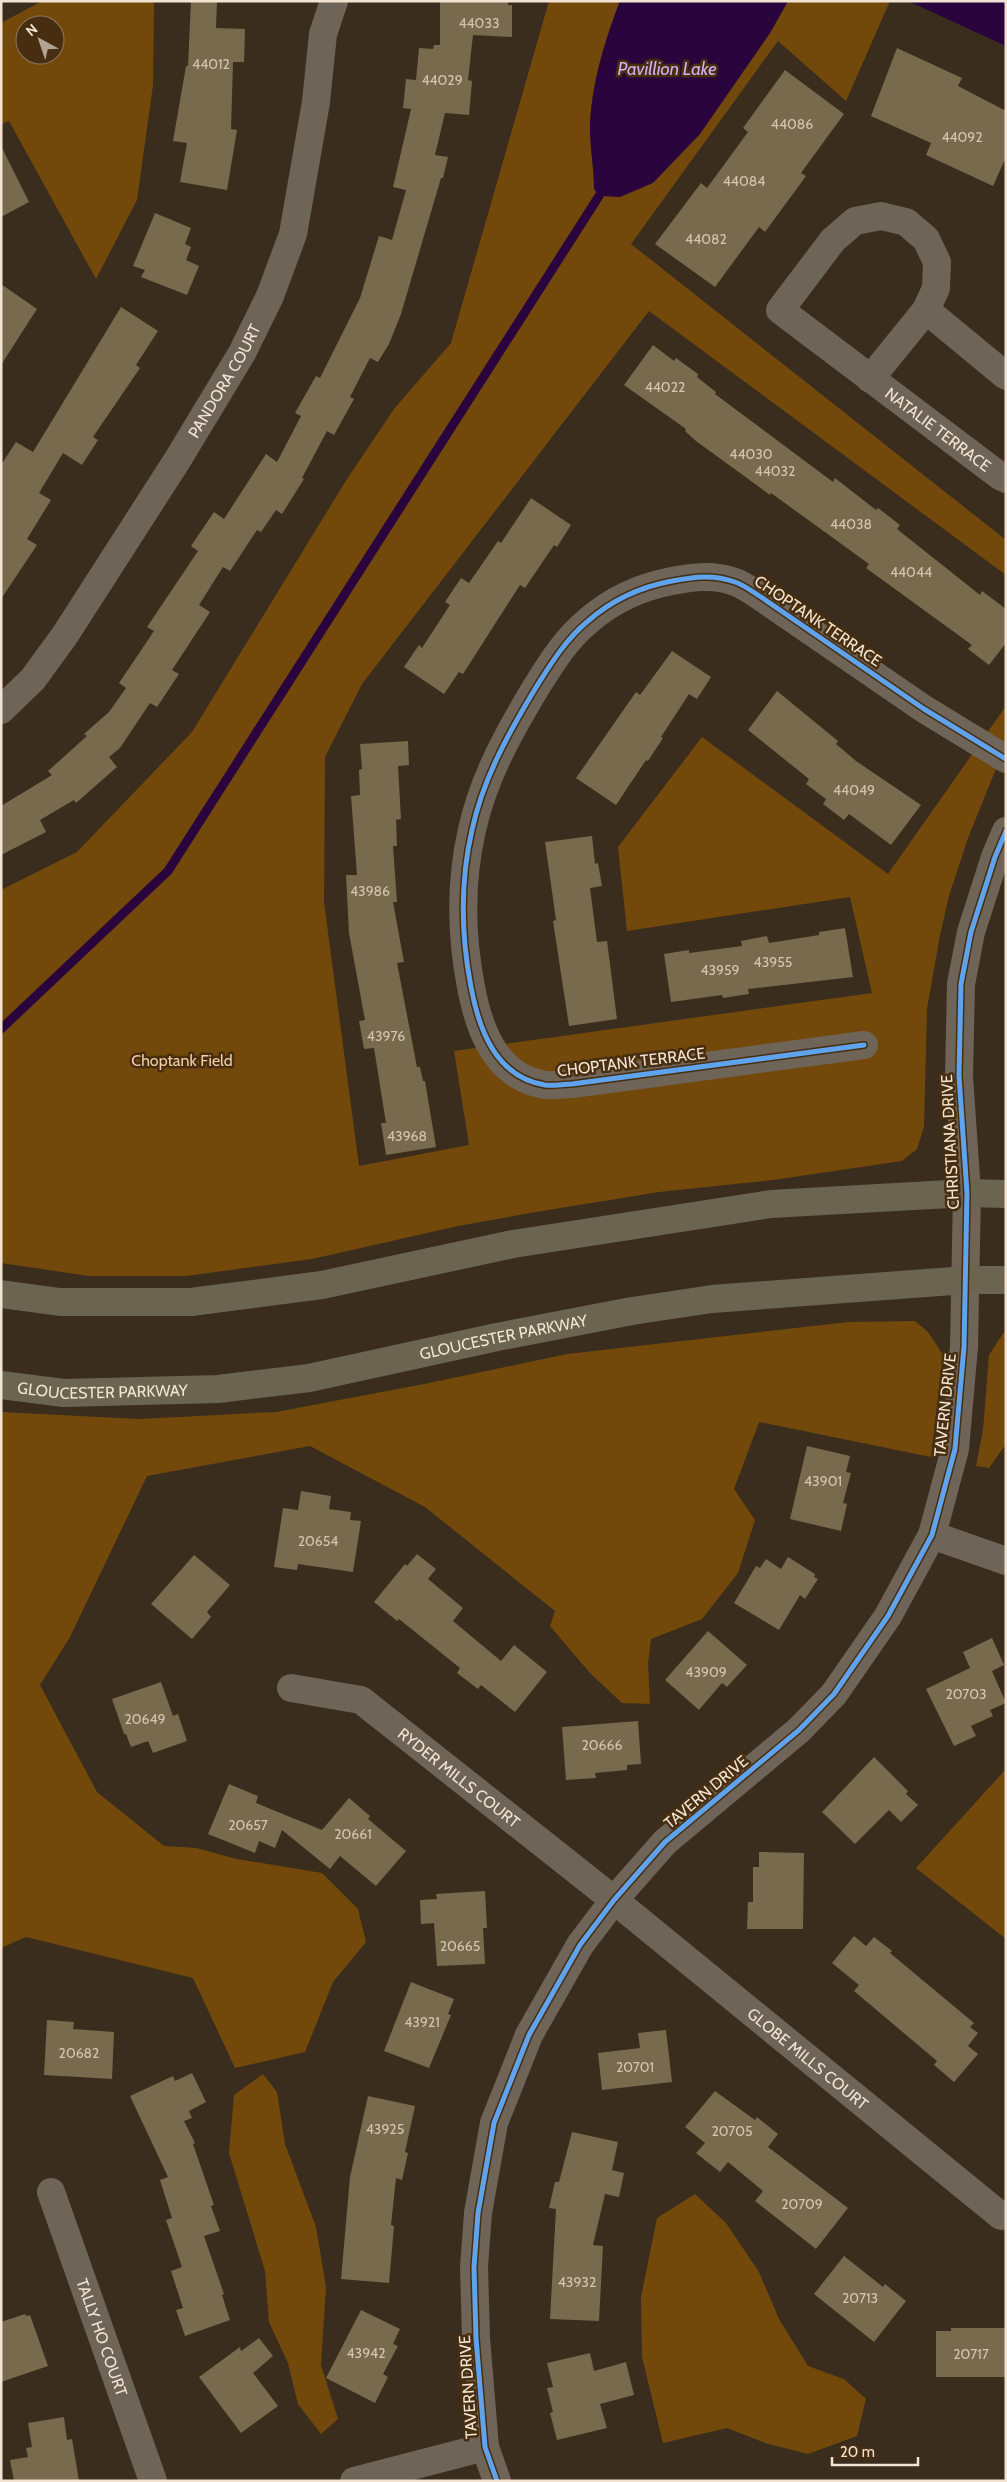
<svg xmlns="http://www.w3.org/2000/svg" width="1007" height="2482" viewBox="0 0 1007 2482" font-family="Cabin,sans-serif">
  <rect width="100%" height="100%" fill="#3a2d1d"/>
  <!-- green -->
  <path fill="#73490b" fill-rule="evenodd" d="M 42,1 L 154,1 L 153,85 L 137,200 L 96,279 L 9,121 L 1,124 L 1,23 ZM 25,25 L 55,25 L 55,55 L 25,55 Z
    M 549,1 L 620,1 C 605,40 591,86 590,128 C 590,148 594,168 594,189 L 770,33 L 788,1 L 890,1 L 846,101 L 778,41 L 631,244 L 1006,540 L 1006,575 L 649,311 L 362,684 L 325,757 L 324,902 L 359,1166 L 469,1145 L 454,1051 L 872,993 L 850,897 L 627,931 L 618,847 L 702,737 L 888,874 L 1006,706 L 1006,744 L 968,838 L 949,896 L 940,935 L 927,1009 L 924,1127 L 917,1149 L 902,1161 L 773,1180 L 659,1192 L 536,1212 L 458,1226 L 312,1259 L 186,1276 L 89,1276 L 1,1263 L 1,890 L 77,852 L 192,732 L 347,479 L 394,409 L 451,343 Z
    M 915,1321 L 928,1332 L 943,1355 L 931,1457 L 759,1422 L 734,1489 L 755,1520 L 738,1573 L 702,1619 L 651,1639 L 648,1663 L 650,1704 L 622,1703 L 590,1673 L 550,1626 L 555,1611 L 425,1507 L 310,1446 L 147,1476 L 70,1637 L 40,1685 L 97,1792 L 164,1846 L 196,1848 L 237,1859 L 322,1873 L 358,1909 L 366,1942 L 333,1982 L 305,2052 L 235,2068 L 193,1978 L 26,1937 L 1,1948 L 1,1412 L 139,1419 L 276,1412 L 424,1384 L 567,1354 L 849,1322 Z
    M 1006,1329 L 1006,1444 L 989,1468 L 976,1466 L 983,1430 L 989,1355 Z
    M 1006,1769 L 1006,1939 L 916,1868 Z
    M 263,2074 L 277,2092 L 285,2144 L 316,2227 L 326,2287 L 321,2365 L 338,2419 L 321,2434 L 298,2404 L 288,2363 L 269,2322 L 265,2271 L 229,2153 L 234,2095 Z
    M 695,2194 L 726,2223 L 759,2272 L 779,2319 L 808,2366 L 844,2379 L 866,2399 L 857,2436 L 808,2454 L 765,2443 L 727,2428 L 663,2443 L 642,2357 L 641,2297 L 657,2218 Z"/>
  <!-- water -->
  <path fill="#2a043c" d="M 620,1 L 788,1 L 770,33 L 700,134 L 653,183 L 620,197 L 599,196 L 594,189 C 594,168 590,148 590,128 C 591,85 605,40 620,1 Z
    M 908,1 L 1006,1 L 1006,46 Z"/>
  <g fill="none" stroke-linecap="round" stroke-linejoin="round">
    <!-- stream -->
    <path stroke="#2a043c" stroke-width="9" d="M 1,1029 L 168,871 L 599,196"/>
  </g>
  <!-- building -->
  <path fill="#786a4c" d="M 191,1 L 217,1 L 216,28 L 245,29 L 244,62 L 233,62 L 231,129 L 237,130 L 227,190 L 180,182 L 187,143 L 173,141 L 186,66 L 188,66 Z
    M 440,1 L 508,1 L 508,5 L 512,5 L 512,37 L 473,35 L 468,80 L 472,81 L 469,115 L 445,113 L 435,155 L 448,157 L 443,178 L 441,178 L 401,314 L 389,344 L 378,362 L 370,358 L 350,397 L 354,399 L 334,435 L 327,431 L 302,478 L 304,479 L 282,514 L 276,510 L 261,532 L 257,530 L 230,571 L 223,567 L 199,605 L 210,612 L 172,670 L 179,674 L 157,707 L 150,703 L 120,748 L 109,757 L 117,767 L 76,803 L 74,800 L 40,820 L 46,832 L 1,855 L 1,806 L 52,775 L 48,771 L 87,736 L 84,734 L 109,712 L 126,688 L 119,683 L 154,631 L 147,627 L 198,551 L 191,546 L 214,512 L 224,519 L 266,454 L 277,462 L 301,416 L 295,413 L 316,376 L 320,378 L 360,298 L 379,236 L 392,240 L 406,190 L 393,187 L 411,109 L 403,108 L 406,79 L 416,80 L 419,48 L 433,49 L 434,45 L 440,45 Z
    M 897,48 L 962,78 L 958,86 L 1006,111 L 1006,157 L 993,186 L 926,155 L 931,143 L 871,116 Z
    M 785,70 L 844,114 L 801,173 L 806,176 L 765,232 L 759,227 L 715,287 L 655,244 L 701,183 L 707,188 L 748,132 L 743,128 Z
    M 1,146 L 29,202 L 1,217 Z
    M 155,213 L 191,228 L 185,244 L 191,247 L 186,260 L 199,266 L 187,295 L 141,277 L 145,270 L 133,266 Z
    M 1,284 L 37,309 L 1,365 Z
    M 121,307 L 158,331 L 136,365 L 140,368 L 93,437 L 98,440 L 82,465 L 63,453 L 39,493 L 51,500 L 27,539 L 37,545 L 1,599 L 1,465 L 16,442 L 33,452 Z
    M 653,345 L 674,361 L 676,358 L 698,374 L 697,377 L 716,392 L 715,394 L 833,482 L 835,478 L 876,510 L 878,508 L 900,525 L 897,529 L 980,595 L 982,591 L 1006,609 L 1006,643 L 989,665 L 968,649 L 972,645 L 866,568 L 869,564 L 771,493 L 770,495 L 696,441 L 685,431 L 686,429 L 624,385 Z
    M 531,498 L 571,525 L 557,547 L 554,545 L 525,588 L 520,585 L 463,674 L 459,672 L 444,694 L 404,667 L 419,645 L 422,648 L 450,605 L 445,602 L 461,578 L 469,583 L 498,541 L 501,543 Z
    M 672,651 L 711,677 L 697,699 L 689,694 L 661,737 L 663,738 L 648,761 L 646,760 L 616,805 L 576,778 L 636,692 L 640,695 Z
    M 777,691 L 838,741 L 836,744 L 856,761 L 921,805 L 891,845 L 849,814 L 844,820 L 823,804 L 826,799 L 806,784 L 809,779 L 748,730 Z
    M 408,741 L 409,765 L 398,766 L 401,819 L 396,820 L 397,846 L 393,846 L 397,902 L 393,902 L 404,962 L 397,963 L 417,1067 L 420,1067 L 423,1081 L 425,1081 L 436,1147 L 386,1155 L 381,1123 L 386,1123 L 374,1048 L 364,1049 L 359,1021 L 365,1020 L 349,933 L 346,875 L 357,875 L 351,796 L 360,795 L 359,770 L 362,769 L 360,744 Z
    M 592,836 L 595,864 L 598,863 L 602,886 L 590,888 L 597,942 L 607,941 L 617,1019 L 569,1026 L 553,921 L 556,920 L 545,842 Z
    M 845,928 L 853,977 L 748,989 L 749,994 L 723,998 L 722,995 L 671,1002 L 664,954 L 689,950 L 689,953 L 742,946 L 741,941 L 767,936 L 769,943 L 819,935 L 819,932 Z
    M 807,1446 L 850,1456 L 846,1472 L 851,1473 L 843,1503 L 847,1504 L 841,1531 L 790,1519 Z
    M 301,1491 L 331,1496 L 329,1509 L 351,1512 L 350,1520 L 361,1521 L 353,1572 L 298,1564 L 297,1570 L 274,1567 L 283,1508 L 298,1510 Z
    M 417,1554 L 436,1569 L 428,1579 L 463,1608 L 453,1621 L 501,1661 L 514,1645 L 547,1672 L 515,1712 L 481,1685 L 478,1689 L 457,1673 L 460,1668 L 399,1619 L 397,1621 L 374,1602 L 405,1564 L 407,1566 Z
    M 194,1555 L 230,1585 L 207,1612 L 211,1617 L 192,1639 L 151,1604 Z
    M 788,1557 L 815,1574 L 814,1577 L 818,1579 L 805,1599 L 800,1595 L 779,1630 L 734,1603 L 756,1566 L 760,1568 L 766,1559 L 781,1569 Z
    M 708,1631 L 747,1665 L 727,1687 L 722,1683 L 699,1710 L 665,1680 Z
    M 992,1638 L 1004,1665 L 992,1671 L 1006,1703 L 990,1710 L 993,1716 L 971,1726 L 976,1736 L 954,1746 L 926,1689 L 970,1668 L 963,1652 Z
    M 161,1682 L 173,1716 L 178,1714 L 187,1741 L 153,1753 L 148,1741 L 131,1747 L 126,1734 L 124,1734 L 112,1699 Z
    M 638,1721 L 641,1764 L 627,1765 L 627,1770 L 595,1773 L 596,1778 L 566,1780 L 562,1727 Z
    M 874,1757 L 908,1791 L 906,1794 L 918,1805 L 901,1822 L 889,1810 L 855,1844 L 822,1812 Z
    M 229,1784 L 258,1796 L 256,1803 L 322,1830 L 349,1798 L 370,1816 L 368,1819 L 406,1851 L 376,1886 L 340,1856 L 330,1869 L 282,1830 L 275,1848 L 259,1841 L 255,1853 L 208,1834 Z
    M 759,1852 L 804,1853 L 803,1929 L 747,1929 L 748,1902 L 753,1902 L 753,1867 L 759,1867 Z
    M 485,1891 L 487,1928 L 483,1928 L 485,1964 L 437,1966 L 434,1923 L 421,1924 L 420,1900 L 437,1899 L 436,1894 Z
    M 854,1936 L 866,1946 L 874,1937 L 892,1951 L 890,1953 L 974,2023 L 970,2027 L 978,2033 L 968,2046 L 978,2054 L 954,2082 L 934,2065 L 937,2061 L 854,1991 L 859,1985 L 832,1963 Z
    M 411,1982 L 454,1999 L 448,2014 L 451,2015 L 429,2068 L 384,2051 Z
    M 47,2020 L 74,2022 L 73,2029 L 114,2032 L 112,2079 L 44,2075 Z
    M 666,2030 L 672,2082 L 602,2090 L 598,2053 L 640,2048 L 638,2033 Z
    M 192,2073 L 206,2102 L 189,2111 L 192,2118 L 184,2121 L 195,2143 L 193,2144 L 214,2205 L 211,2206 L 220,2231 L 204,2236 L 224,2294 L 222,2295 L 230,2320 L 185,2336 L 176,2310 L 183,2308 L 171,2271 L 182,2267 L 166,2220 L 172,2218 L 160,2180 L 168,2177 L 130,2096 L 173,2076 L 175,2081 Z
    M 715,2091 L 755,2120 L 757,2117 L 778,2134 L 768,2147 L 848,2208 L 816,2249 L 755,2201 L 763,2191 L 728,2162 L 720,2172 L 696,2153 L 705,2143 L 685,2127 Z
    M 368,2096 L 415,2106 L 405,2152 L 408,2153 L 402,2180 L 396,2178 L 391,2225 L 394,2226 L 389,2283 L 341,2279 L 350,2177 Z
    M 572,2132 L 618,2142 L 612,2170 L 624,2173 L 619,2197 L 605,2194 L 593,2245 L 603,2246 L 599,2321 L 550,2319 L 556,2209 L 549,2208 L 555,2182 L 559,2182 Z
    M 844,2256 L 883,2287 L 885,2284 L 906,2301 L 874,2342 L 814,2294 Z
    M 361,2310 L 400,2329 L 393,2344 L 398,2346 L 383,2374 L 388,2377 L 375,2403 L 326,2378 Z
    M 25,2314 L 26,2316 L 30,2315 L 48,2366 L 1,2382 L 1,2322 Z
    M 951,2328 L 1006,2328 L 1006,2377 L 936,2377 L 936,2331 L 951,2331 Z
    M 259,2338 L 273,2356 L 253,2373 L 278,2406 L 241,2433 L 199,2377 L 240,2347 L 241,2351 Z
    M 590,2353 L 594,2371 L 626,2362 L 634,2395 L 600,2404 L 607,2428 L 557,2440 L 550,2413 L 553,2412 L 547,2388 L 553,2387 L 547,2363 Z
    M 64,2417 L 67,2440 L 72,2439 L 79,2481 L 14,2481 L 10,2460 L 28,2457 L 26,2448 L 32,2447 L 28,2423 Z"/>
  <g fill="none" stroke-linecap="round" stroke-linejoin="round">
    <!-- minor -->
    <g stroke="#6f6458" stroke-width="28">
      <path d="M 926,310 L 1006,376"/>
      <path id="s1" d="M 870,379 L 926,310 L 936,288 L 937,262 L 926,239 L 906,222 L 881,216 L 855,221 L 833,240 L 780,310 L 1000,476 L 1006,479"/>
      <path id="s2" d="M 1,710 L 33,679 L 65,635 L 178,459 L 242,353 L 270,296 L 293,234 L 316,102 L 323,34 L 334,1"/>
      <path d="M 864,1045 L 572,1084 C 563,1084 554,1086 545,1085 C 496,1077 479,1030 471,987 C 461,935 460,882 472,830 C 483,779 508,734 535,689 C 550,665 565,640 588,621 C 612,600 640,587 672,581 C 693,577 713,574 735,582 C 744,585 753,592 761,597 L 924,709 L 1006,759"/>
      <path d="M 932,1535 L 1006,1561"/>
      <path id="s3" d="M 291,1688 L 361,1700 L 614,1900 L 1001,2216"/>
      <path id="s4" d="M 51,2192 L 153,2481"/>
      <path d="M 354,2481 L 485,2447"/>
      <path d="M 497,2481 L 485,2447 L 476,2338 L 474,2267 L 478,2213 L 494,2123 L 529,2035 L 580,1945 L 614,1900 L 665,1842 L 799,1730 L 834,1694 L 888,1616 L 932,1535 L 955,1449 L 964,1347 L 967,1193 L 959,1076 L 961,984 L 971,932 L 995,857 L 1006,831"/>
    </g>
    <!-- major -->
    <g stroke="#6a6451" stroke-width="28">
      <path d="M 1,1294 L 60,1302 L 191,1302 L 322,1285 L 513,1244 L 771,1204 L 967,1193 L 1006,1194"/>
      <path id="s5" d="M 1,1385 L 64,1393 L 218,1389 L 309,1378 L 497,1337 L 632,1311 L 712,1299 L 966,1280 L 1006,1280"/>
    </g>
    <defs>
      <path id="cycleway" d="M 864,1045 L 572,1084 C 563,1084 554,1086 545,1085 C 496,1077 479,1030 471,987 C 461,935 460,882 472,830 C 483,779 508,734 535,689 C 550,665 565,640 588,621 C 612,600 640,587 672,581 C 693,577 713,574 735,582 C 744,585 753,592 761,597 L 924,709 L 1006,759
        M 497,2481 L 485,2447 L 476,2338 L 474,2267 L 478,2213 L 494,2123 L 529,2035 L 580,1945 L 614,1900 L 665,1842 L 799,1730 L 834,1694 L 888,1616 L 932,1535 L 955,1449 L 964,1347 L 967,1193 L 959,1076 L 961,984 L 971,932 L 995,857 L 1006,831"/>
    </defs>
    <!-- cycleway casing -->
    <use href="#cycleway" stroke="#472e10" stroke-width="8"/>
    <!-- cycleway -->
    <use href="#cycleway" stroke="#60a3ed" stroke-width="5"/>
  </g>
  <g text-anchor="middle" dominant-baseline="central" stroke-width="5" stroke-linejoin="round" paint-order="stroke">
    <!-- number labels -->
    <g font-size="14" fill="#d4c5b0">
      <text x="479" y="23">44033</text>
      <text x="211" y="64">44012</text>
      <text x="442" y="80">44029</text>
      <text x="792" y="124">44086</text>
      <text x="962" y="137">44092</text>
      <text x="744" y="181">44084</text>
      <text x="706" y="239">44082</text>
      <text x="665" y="387">44022</text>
      <text x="751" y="454">44030</text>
      <text x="775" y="471">44032</text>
      <text x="851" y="524">44038</text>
      <text x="911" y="572">44044</text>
      <text x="854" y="790">44049</text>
      <text x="370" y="891">43986</text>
      <text x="773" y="962">43955</text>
      <text x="720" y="970">43959</text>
      <text x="386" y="1036">43976</text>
      <text x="407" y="1136">43968</text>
      <text x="823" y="1481">43901</text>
      <text x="318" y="1541">20654</text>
      <text x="706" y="1672">43909</text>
      <text x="966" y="1694">20703</text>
      <text x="145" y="1719">20649</text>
      <text x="602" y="1745">20666</text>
      <text x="248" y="1825">20657</text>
      <text x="353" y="1834">20661</text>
      <text x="460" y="1946">20665</text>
      <text x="422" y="2022">43921</text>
      <text x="79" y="2053">20682</text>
      <text x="635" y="2067">20701</text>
      <text x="385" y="2129">43925</text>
      <text x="732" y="2131">20705</text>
      <text x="802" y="2204">20709</text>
      <text x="577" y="2282">43932</text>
      <text x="860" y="2298">20713</text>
      <text x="366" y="2353">43942</text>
      <text x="971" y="2354">20717</text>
    </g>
    <!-- street labels -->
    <g font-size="16" fill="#f3e3d2" stroke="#472e10">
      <text stroke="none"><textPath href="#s2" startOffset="399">PANDORA COURT</textPath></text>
      <text stroke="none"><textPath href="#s1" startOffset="558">NATALIE TERRACE</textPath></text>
      <text transform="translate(818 621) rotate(34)">CHOPTANK TERRACE</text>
      <text transform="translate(631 1062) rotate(-7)">CHOPTANK TERRACE</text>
      <text transform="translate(950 1142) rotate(-93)">CHRISTIANA DRIVE</text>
      <text stroke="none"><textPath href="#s5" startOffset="508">GLOUCESTER PARKWAY</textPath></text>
      <text stroke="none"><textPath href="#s5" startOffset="102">GLOUCESTER PARKWAY</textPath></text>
      <text transform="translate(945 1405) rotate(-84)">TAVERN DRIVE</text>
      <text stroke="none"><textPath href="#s3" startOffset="196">RYDER MILLS COURT</textPath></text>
      <text transform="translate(706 1792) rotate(-40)">TAVERN DRIVE</text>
      <text stroke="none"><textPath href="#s3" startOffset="644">GLOBE MILLS COURT</textPath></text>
      <text stroke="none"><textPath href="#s4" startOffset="154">TALLY HO COURT</textPath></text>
      <text transform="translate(468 2387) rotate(-94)">TAVERN DRIVE</text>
    </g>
    <!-- park labels -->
    <g font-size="16" fill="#f2cda5" stroke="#472e10">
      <text x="182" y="1060">Choptank Field</text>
    </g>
    <!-- water labels -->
    <g font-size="18" font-style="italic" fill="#d2aef2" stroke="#472e10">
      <text x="667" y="69">Pavillion Lake</text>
    </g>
  </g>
  <!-- border -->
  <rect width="1007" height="2482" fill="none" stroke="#f3e3d2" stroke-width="5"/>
  <!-- north arrow -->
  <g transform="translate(40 40) rotate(320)"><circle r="24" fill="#472e10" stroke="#8c765e"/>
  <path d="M0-4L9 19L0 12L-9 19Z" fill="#b2a393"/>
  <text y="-8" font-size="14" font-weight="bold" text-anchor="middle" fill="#f3e3d2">N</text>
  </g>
  <!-- scale -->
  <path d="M832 2457v8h86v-8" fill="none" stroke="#f3e3d2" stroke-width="2.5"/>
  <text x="840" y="2457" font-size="15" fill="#f3e3d2" stroke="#472e10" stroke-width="4" paint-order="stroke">20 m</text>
</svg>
